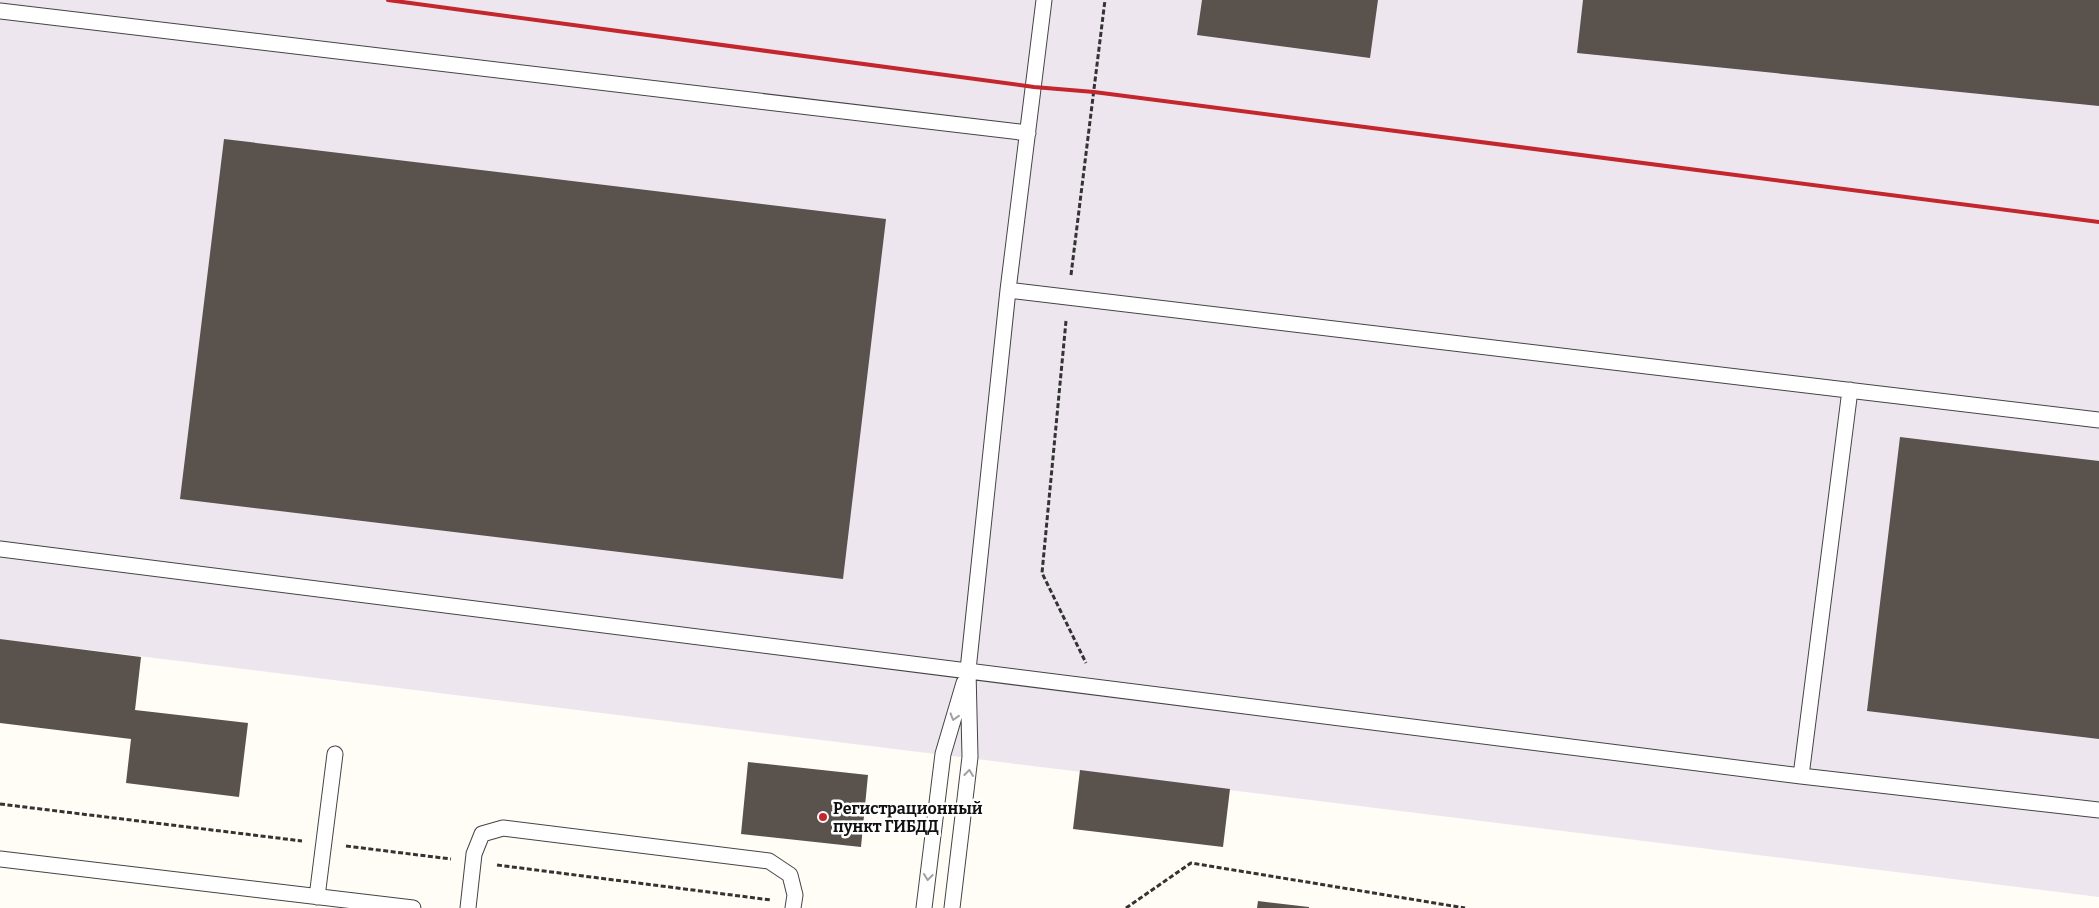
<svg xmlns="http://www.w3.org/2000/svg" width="2099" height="908" viewBox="0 0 2099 908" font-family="Bitter,serif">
  <rect width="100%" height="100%" fill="#fffdf5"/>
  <!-- industrial -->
  <path fill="#eee6ef" d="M 0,0 L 2099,0 L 2099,897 L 0,639 Z"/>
  <!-- building -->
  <path fill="#5a524d" d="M 1202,0 L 1378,0 L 1370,58 L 1197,35 Z
    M 1583,0 L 2099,0 L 2099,106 L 1577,53 Z
    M 224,139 L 886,219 L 843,579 L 180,499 Z
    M 1900,437 L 2099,461 L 2099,739 L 1867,711 Z
    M 0,639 L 141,657 L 135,710 L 248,723 L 239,797 L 126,783 L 131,739 L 0,723 Z
    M 748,762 L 868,775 L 861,847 L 741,834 Z
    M 1080,770 L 1230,789 L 1223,847 L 1073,829 Z
    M 1258,901 L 1309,907 L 1309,908 L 1257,908 Z"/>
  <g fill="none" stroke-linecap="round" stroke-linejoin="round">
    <defs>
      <path id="service" d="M 0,11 L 1028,133
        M 1008,290 L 2099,420
        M 0,549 L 1801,776 L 1850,390
        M 1801,776 L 2099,810
        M 0,859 L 413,908
        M 317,897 L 335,754
        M 468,908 L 474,854 L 482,834 L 503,828 L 769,861 L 790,875 L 795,895 L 793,908
        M 924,908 L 943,754 L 964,683
        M 952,908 L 970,757 L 968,670 L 1008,290 L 1044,0"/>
    </defs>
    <!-- service casing -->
    <use href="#service" stroke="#444" stroke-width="17"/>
    <!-- path -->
    <path stroke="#333" stroke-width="3" stroke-dasharray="5 2.5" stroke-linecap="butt" d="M 1071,275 L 1105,0
      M 1066,321 L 1042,573 L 1086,663
      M 0,804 L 302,841
      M 346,846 L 451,859
      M 497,865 L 771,900
      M 1126,908 L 1191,863 L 1465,908"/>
    <!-- service -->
    <use href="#service" stroke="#fff" stroke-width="15"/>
    <!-- rail -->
    <path stroke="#c4262e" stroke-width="4" d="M 388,0 L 1034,87 L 1094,92 L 2099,222"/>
  </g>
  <!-- one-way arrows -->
  <defs><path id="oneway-chevron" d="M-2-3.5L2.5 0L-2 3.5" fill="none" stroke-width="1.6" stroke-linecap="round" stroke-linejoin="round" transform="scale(1.25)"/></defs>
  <g stroke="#a0a0a0">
    <use href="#oneway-chevron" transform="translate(954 717) rotate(107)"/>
    <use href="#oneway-chevron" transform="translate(969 773) rotate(-83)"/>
    <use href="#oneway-chevron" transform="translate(928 877) rotate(97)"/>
  </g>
  <!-- markers -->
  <circle fill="#c4262e" stroke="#fff" stroke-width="2" cx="823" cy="817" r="5"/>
  <g text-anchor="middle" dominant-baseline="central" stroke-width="5" stroke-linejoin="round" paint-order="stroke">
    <!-- poi labels -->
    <g font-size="16" font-weight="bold" fill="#111" stroke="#fff" text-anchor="start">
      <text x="833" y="808">Регистрационный<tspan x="833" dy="18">пункт ГИБДД</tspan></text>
    </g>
  </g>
</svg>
